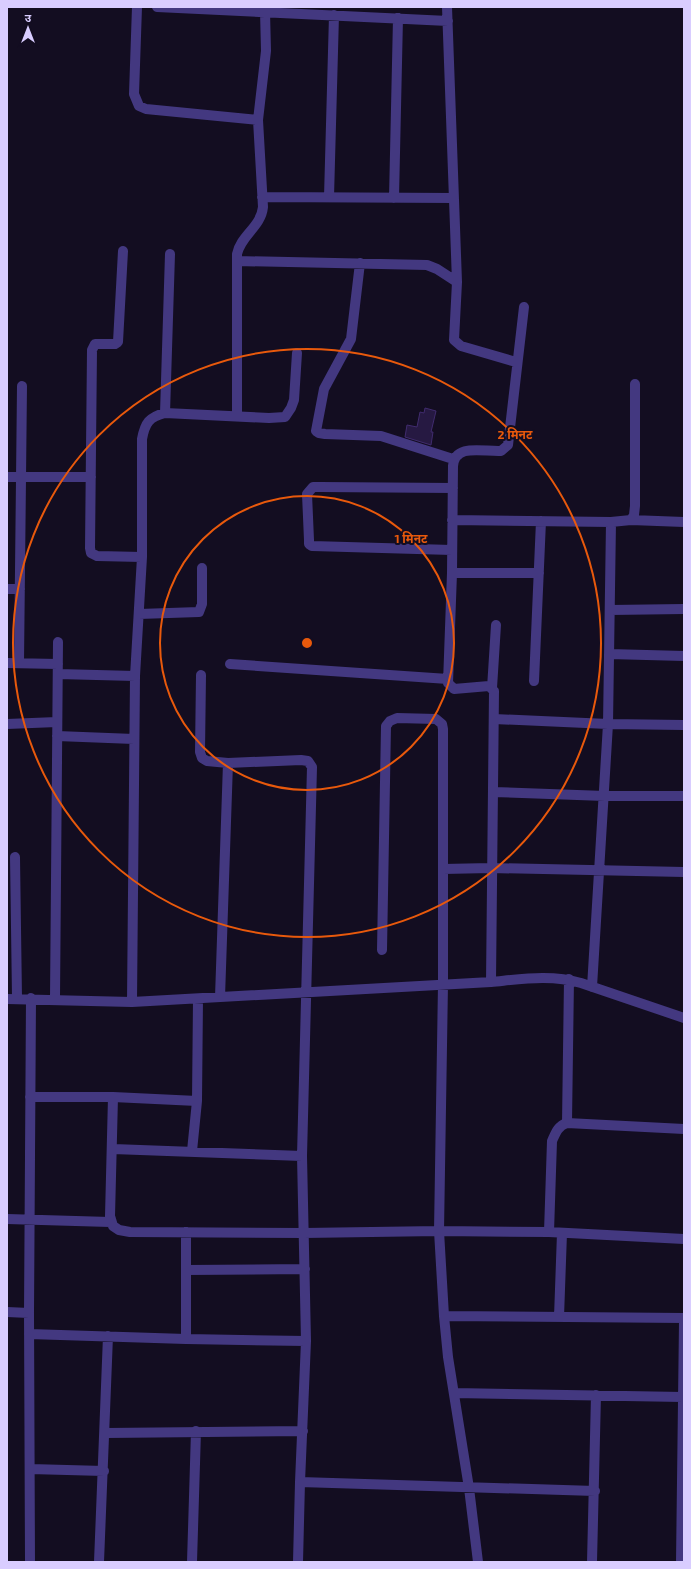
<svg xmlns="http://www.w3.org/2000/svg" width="691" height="1569" viewBox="0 0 691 1569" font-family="'Exo 2','Noto Sans Devanagari',sans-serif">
  <rect width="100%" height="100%" fill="#130d21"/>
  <!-- building -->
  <path fill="#261942" stroke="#402b6e" d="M 425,408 L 436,411 L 431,432 L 433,432 L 431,445 L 405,437 L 407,425 L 417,427 L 420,412 L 424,413 Z"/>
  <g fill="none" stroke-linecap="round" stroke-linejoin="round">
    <!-- minor -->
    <path stroke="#433880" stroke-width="10" d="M 137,7 L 134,94 L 139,106 L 146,109 L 258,120
      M 157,7 L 448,21
      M 447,7 L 457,282 L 454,340 L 461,346 L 516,362
      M 262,197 L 454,198
      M 329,197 L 334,15
      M 394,198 L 398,18
      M 123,251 L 118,342 L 115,344 L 95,344 L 92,350 L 90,548 L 91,553 L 97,556 L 142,557
      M 237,261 L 427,265 L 437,269 L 457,282
      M 360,263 L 351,339 L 324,389 L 316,431 L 319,433 L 325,434 L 381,436 L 453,459
      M 165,413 L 170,254
      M 237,416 L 237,254 C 241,235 261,227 263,207 L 258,120 L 266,51 L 265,11
      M 7,477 L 91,477
      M 452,520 L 611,522 L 631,520 L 634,515 L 635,506 L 635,384
      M 631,520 L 684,522
      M 452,550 L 312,546 L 309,544 L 309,540 L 307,494 L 313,487 L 320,487 L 453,488
      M 452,573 L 539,573
      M 7,589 L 20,589
      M 610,610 L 684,609
      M 139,614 L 199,612 L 202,604 L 202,568
      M 609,654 L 684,656
      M 7,663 L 58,664
      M 19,663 L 22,386
      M 230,664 L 448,679
      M 58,674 L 135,676
      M 201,675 L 200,752 L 202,758 L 207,761 L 228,763 L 220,997
      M 534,681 L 541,521
      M 492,688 L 496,625
      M 494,719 L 608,724 L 611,522
      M 7,724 L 57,722
      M 57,736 L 134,739
      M 228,763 L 301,760 L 308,761 L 312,767 L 302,1156 L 306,1341 L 300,1482 L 298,1562
      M 493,792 L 605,796 L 684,796
      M 15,857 L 17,998
      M 443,869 L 491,868 L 684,872
      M 382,950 L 386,726 L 390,721 L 397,718 L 436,719 L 442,724 L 443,729 L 443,984 L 439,1231 L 444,1316 L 448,1357 L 469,1488 L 478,1562
      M 491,982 L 494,691 L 489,686 L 454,689 L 448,683 L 452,573 L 453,466 C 455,443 483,452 501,451 L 508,445 L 524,307
      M 592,987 L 608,724 L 684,725
      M 7,999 L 132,1002 L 491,982 C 522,979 551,974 581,983 L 684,1018
      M 55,999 L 58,642
      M 132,1002 L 135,676 L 142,557 L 142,439 C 145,423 149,417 165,413 L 269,418 L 285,417 L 291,408 L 294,400 L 297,353
      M 30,1097 L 113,1097 L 197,1101
      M 113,1097 L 110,1216 L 113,1226 L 119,1230 L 130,1232 L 304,1233 L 439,1231 L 549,1232 L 684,1239
      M 567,1123 L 569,979
      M 113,1149 L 302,1156
      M 192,1151 L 197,1101 L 198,999
      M 7,1219 L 110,1222
      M 549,1232 L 552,1141 C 556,1132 558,1126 567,1123 L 684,1129
      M 186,1270 L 305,1269
      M 7,1312 L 29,1313
      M 444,1316 L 684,1318
      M 559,1317 L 562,1233
      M 29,1334 L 186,1339 L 306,1341
      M 186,1339 L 186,1232
      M 454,1393 L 683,1397
      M 106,1433 L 303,1431
      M 30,1469 L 104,1471
      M 300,1482 L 595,1491
      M 30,1562 L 29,1313 L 31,998
      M 99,1562 L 108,1336
      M 192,1562 L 196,1431
      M 592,1562 L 596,1395
      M 681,1562 L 684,1321"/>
  </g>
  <!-- distance rings -->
  <g fill="none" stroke="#e8590c" stroke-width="2">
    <circle cx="307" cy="643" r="147"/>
    <circle cx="307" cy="643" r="294"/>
  </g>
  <circle cx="307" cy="643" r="6" fill="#e8590c" stroke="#130d21" stroke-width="2"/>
  <g font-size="12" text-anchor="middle" font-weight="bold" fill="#e8590c" stroke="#130d21" stroke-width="4" stroke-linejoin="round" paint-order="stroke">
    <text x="515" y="439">2 मिनट</text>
    <text x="411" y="543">1 मिनट</text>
  </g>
  <!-- border -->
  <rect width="691" height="1569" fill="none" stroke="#d9cdff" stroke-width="16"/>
  <!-- north arrow -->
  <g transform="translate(28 28)" stroke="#130d21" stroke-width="3" paint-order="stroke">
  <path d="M0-3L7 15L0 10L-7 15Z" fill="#d9cdff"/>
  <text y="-6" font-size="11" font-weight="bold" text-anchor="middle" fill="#d9cdff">उ</text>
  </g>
</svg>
